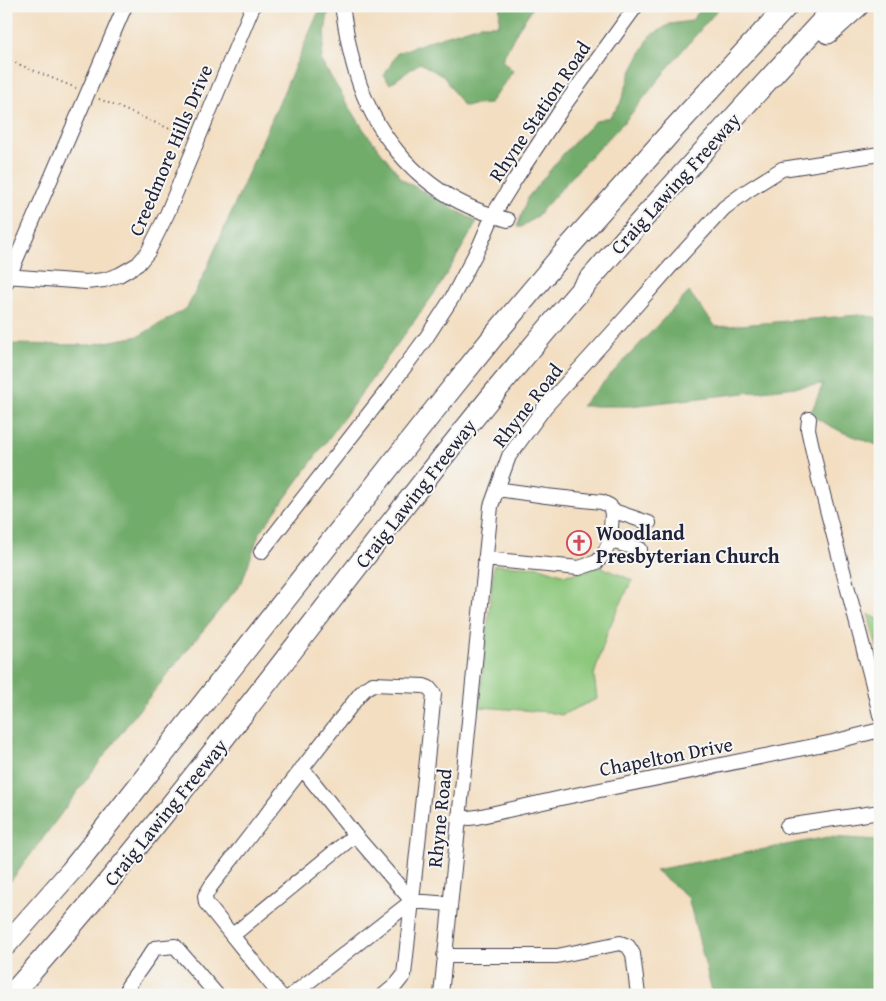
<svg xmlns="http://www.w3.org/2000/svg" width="886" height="1001" viewBox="0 0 886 1001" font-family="'Gentium Book Plus',serif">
  <rect width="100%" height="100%" fill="#f6f6f2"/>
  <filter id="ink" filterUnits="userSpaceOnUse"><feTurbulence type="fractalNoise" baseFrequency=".02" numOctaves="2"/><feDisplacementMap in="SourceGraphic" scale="10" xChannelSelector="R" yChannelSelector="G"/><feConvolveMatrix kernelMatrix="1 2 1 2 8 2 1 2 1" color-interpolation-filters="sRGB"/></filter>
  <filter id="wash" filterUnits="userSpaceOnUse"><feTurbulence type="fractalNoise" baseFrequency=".0096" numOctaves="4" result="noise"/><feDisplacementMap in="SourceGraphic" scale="20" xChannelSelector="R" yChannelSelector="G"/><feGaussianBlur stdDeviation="1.12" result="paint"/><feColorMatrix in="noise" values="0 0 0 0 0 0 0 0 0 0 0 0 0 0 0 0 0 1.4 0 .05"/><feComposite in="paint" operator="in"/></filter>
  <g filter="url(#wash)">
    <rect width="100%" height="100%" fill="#f3dec1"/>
    <!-- green -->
    <path fill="#8cc77b" stroke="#57745b" d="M 494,565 L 540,567 L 565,575 L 583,572 L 599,566 L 632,580 L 608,630 L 594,675 L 597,699 L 561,715 L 549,712 L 479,707 Z
      M 868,614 L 880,620 L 880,658 Z"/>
    <!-- forest -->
    <path fill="#71ac6b" stroke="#4a6753" d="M 500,6 L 534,6 L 518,29 L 502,60 L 513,71 L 489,104 L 463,106 L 444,77 L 420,63 L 390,84 L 384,76 L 397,53 L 435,39 L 480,25 L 499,25 Z
      M 704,6 L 721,6 L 675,59 L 627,119 L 586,161 L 536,217 L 521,227 L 517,227 L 528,197 L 565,152 L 594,122 L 604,118 L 609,118 L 620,104 L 631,72 L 650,36 L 670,24 L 691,21 Z
      M 318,13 L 328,13 L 321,61 L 364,130 L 403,180 L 477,222 L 439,287 L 259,534 L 242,582 L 130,721 L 11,881 L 6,885 L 6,344 L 89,345 L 139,336 L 187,308 L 203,277 Z
      M 689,292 L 716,327 L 859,315 L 874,317 L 880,319 L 880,446 L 842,432 L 810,415 L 823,384 L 630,406 L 581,406 Z
      M 828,837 L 880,840 L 880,995 L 713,995 L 688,897 L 655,870 Z"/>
  </g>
  <g filter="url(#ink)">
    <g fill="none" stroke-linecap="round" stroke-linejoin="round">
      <defs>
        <path id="minor" d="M 342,6 C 346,29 349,52 356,73 C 373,131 413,181 468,206 C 481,212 494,216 508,220
          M 6,276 L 86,282 L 104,280 L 119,275 L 138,264 L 148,252 L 167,214 L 253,6
          M 6,283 L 125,6
          M 809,419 L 808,429 L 819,479 L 872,681 L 880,715
          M 611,510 L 649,523
          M 610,541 L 640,549
          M 261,552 L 389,388 L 426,338 L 452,298 L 480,245 L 493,215 L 514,181 L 563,107 L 636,6
          M 485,559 L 579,568 L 597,562 L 604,554 L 610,541 L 612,514 L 610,506 L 602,502 L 546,496 L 497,489
          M 302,768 L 355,835
          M 459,816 L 469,818 L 477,817 L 561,798 L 833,742 L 880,730
          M 787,826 L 880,812
          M 233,935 L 355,835 L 412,901
          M 444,956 L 557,956 L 620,943 L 628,946 L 633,954 L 638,995
          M 132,995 L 128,986 L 155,948 L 175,946 L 217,995
          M 280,995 L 206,903 L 205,896 L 211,886 L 360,694 L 366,688 L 373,684 L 424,686 L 429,688 L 434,694 L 404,975 L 396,985 L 384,995
          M 292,995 L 412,901 L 450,904
          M 441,995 L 491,506 L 509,456 L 545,407 L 613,332 L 670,267 L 724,208 L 747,191 L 782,169 L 880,154"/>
        <path id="highway" d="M 828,33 L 858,6
          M 6,945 L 71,871 L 121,808 L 432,413 L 497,332 L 568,248 L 670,133 L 787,6
          M 11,995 C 172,815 314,618 465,429 C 582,283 709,144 836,6"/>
      </defs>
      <!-- minor casing -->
      <use href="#minor" stroke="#413e4f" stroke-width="16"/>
      <!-- highway casing -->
      <use href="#highway" stroke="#413e4f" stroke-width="23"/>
      <!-- path -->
      <path stroke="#413e4f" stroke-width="2" stroke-dasharray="1 4" stroke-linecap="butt" d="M 6,59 L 76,88
        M 99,99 L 187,136"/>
      <!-- minor -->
      <use href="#minor" stroke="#fff" stroke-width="14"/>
      <!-- highway -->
      <use href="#highway" stroke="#fff" stroke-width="21"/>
    </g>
  </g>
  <!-- icons -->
  <defs>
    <symbol id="church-ring" viewBox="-11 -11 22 22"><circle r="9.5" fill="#f6f6f2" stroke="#d1495b" stroke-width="1.5"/><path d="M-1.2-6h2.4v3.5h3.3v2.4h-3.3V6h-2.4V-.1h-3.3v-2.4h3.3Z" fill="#d1495b"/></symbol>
  </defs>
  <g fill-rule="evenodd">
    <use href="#church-ring" x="565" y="529" width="28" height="28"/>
  </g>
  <g text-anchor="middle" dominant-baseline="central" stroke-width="4" stroke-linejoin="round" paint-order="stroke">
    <!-- street labels -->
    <g font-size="20" fill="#22223b" stroke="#f6f6f2">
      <text transform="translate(539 111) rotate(-56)">Rhyne Station Road</text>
      <text transform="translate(170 150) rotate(-67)">Creedmore Hills Drive</text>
      <text transform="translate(675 183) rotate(-48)">Craig Lawing Freeway</text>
      <text transform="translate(527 405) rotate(-52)">Rhyne Road</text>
      <text transform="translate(415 493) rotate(-52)">Craig Lawing Freeway</text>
      <text transform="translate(666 756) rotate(-11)">Chapelton Drive</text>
      <text transform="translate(165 812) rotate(-51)">Craig Lawing Freeway</text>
      <text transform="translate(439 818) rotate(-84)">Rhyne Road</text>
    </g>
    <!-- poi labels -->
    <g font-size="20" font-weight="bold" fill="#22223b" stroke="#f6f6f2" text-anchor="start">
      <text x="596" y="532">Woodland<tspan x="596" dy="23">Presbyterian Church</tspan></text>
    </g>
  </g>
  <!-- margin -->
  <rect width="886" height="1001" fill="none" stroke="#f6f6f2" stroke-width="25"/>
</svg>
